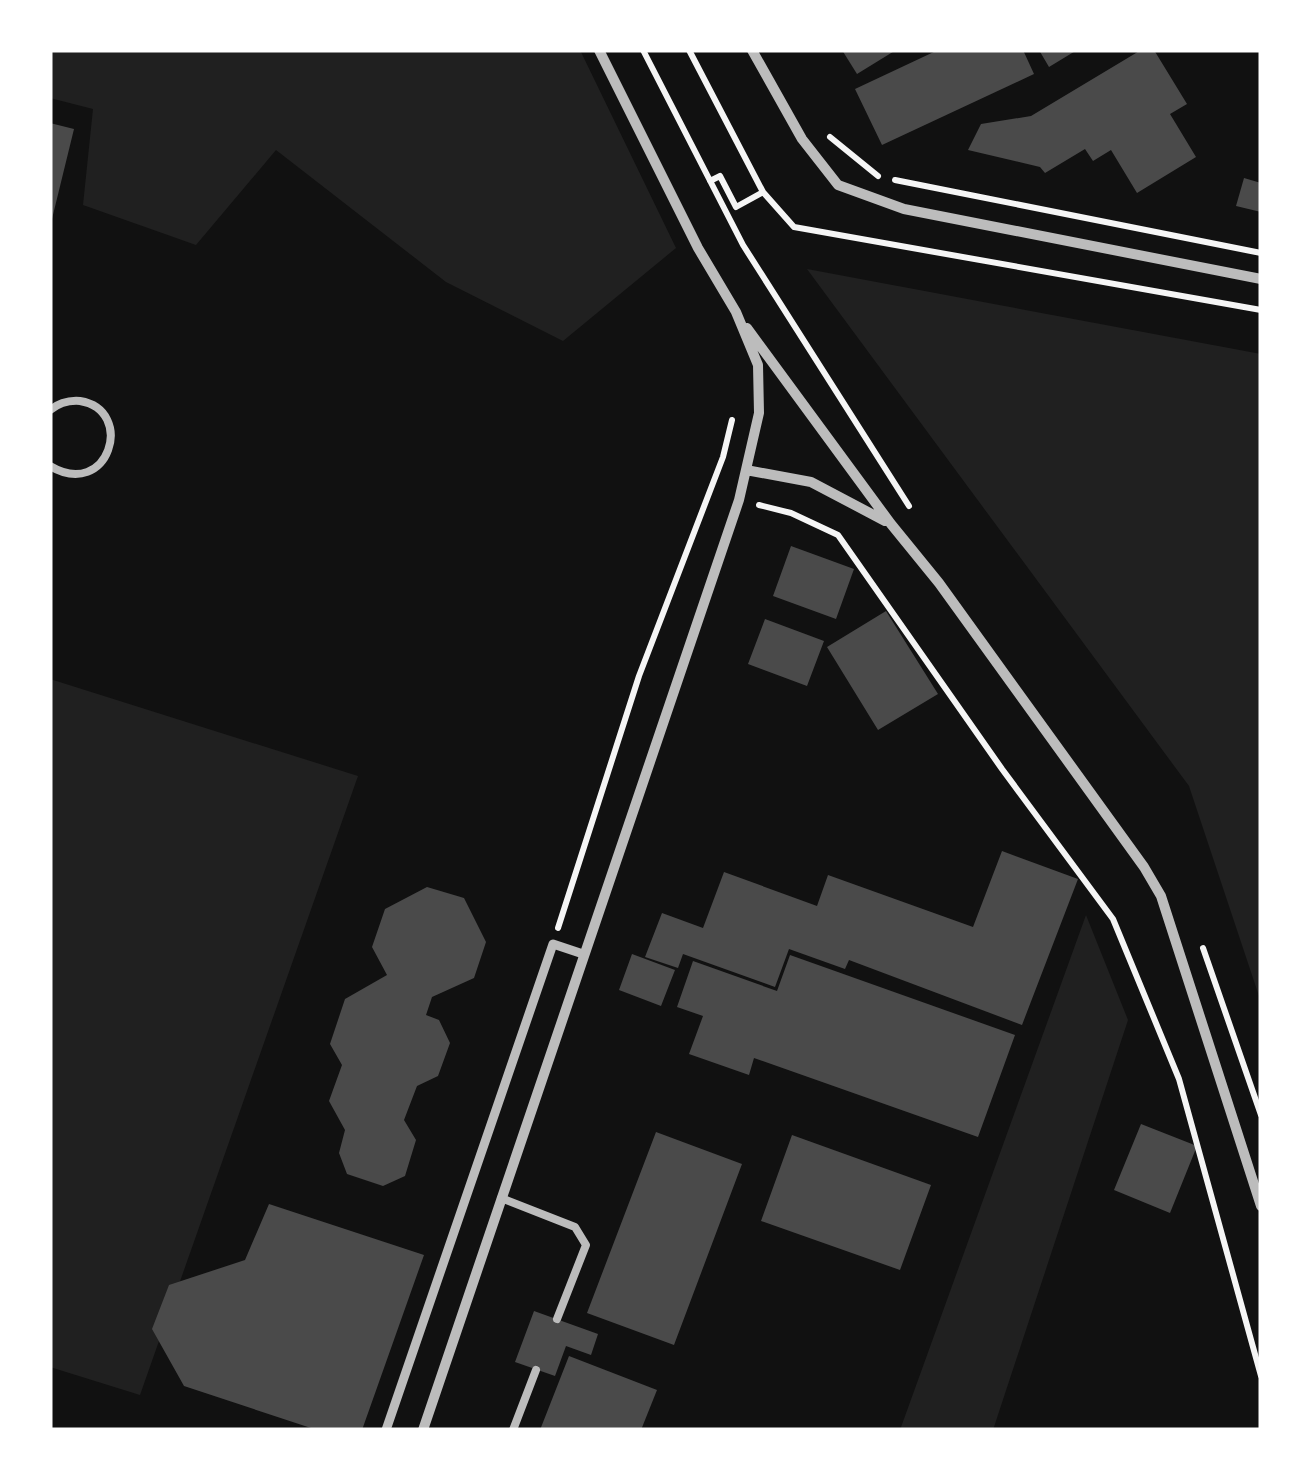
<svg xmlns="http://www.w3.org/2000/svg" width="1311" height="1480" viewBox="0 0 1311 1480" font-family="'Work Sans',sans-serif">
  <rect width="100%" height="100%" fill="#111"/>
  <!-- green -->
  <path fill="#202020" d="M 50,50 L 580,50 L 676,248 L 563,341 L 446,282 L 276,150 L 196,245 L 83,205 L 93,109 L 50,98 Z
    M 807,269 L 1261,354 L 1261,1002 L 1189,786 Z
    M 50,679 L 358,776 L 140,1395 L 50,1367 Z
    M 1086,915 L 1128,1020 L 993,1430 L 900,1430 Z"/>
  <!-- building -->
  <path fill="#4a4a4a" d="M 842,50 L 896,50 L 857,74 Z
    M 938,50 L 1023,50 L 1034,74 L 882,145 L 855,89 Z
    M 1039,50 L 1077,50 L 1049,67 Z
    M 1141,50 L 1154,50 L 1187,104 L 1170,114 L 1196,157 L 1137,193 L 1111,150 L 1093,161 L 1085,149 L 1045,173 L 1040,167 L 968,150 L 981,124 L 1031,116 Z
    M 50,123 L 74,129 L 51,223 L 50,222 Z
    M 1244,178 L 1261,183 L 1261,212 L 1236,206 Z
    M 791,546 L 854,569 L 836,619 L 773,596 Z
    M 886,611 L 938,694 L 878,730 L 827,647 Z
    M 765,619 L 824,641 L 807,686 L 748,664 Z
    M 1002,851 L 1078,879 L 1022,1025 L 849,960 L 845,969 L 789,949 L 775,987 L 683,954 L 678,968 L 645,957 L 662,913 L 703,928 L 724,872 L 817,906 L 828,875 L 973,927 Z
    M 427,887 L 464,898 L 486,942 L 474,978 L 432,997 L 426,1015 L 439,1020 L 450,1043 L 438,1076 L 417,1086 L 404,1120 L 416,1140 L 405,1176 L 383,1186 L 347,1174 L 339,1153 L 345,1130 L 329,1101 L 342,1065 L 330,1044 L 345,999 L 387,975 L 372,947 L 385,909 Z
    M 632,954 L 675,970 L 661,1006 L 619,990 Z
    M 790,955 L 1015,1035 L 978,1137 L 754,1058 L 749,1075 L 689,1054 L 703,1016 L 677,1007 L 693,961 L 777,991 Z
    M 1141,1124 L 1197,1146 L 1170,1213 L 1114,1190 Z
    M 656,1132 L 742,1164 L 674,1345 L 587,1313 Z
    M 792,1135 L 931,1185 L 900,1270 L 761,1221 Z
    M 269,1204 L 424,1255 L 362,1430 L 317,1430 L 184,1386 L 152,1329 L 169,1285 L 245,1260 Z
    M 534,1311 L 598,1334 L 591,1355 L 566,1346 L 555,1376 L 515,1362 Z
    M 569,1356 L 657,1390 L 641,1430 L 540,1430 Z"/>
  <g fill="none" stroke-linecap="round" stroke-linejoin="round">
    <!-- path -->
    <path stroke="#f5f5f5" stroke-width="6" d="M 643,50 L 743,245 L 909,506
      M 689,50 L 763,192 L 794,227 L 1261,310
      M 830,137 L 878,176
      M 895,180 L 1261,253
      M 710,181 L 720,176 L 736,207 L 763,192
      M 759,505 L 791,513 L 838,535 L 1002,769 L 1113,919 L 1179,1079 L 1261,1376
      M 558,928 L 639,676 L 723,457 L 732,420
      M 1203,948 L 1261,1115"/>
    <!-- service -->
    <path stroke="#bcbcbc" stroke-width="8" d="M 50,410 C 59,403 68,400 80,401 C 136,410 109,501 50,466
      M 501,1198 L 575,1227 L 586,1245 L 557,1319
      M 513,1430 L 536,1370"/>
    <!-- pedestrian -->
    <path stroke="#bcbcbc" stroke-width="9" d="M 386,1430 L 553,944 L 583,954"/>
    <!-- minor -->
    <path stroke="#bcbcbc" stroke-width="10" d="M 752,50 L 802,139 L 838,185 L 904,209 L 1261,279
      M 747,328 L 891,524 L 939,583 L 1144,867 L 1161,896 L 1261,1206
      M 746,470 L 811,482 L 885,521
      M 423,1430 L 739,500 L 759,413 L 758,365 L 736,312 L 698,248 L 599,50"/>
  </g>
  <!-- border -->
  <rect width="1311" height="1480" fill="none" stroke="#ffffff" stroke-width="105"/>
</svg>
